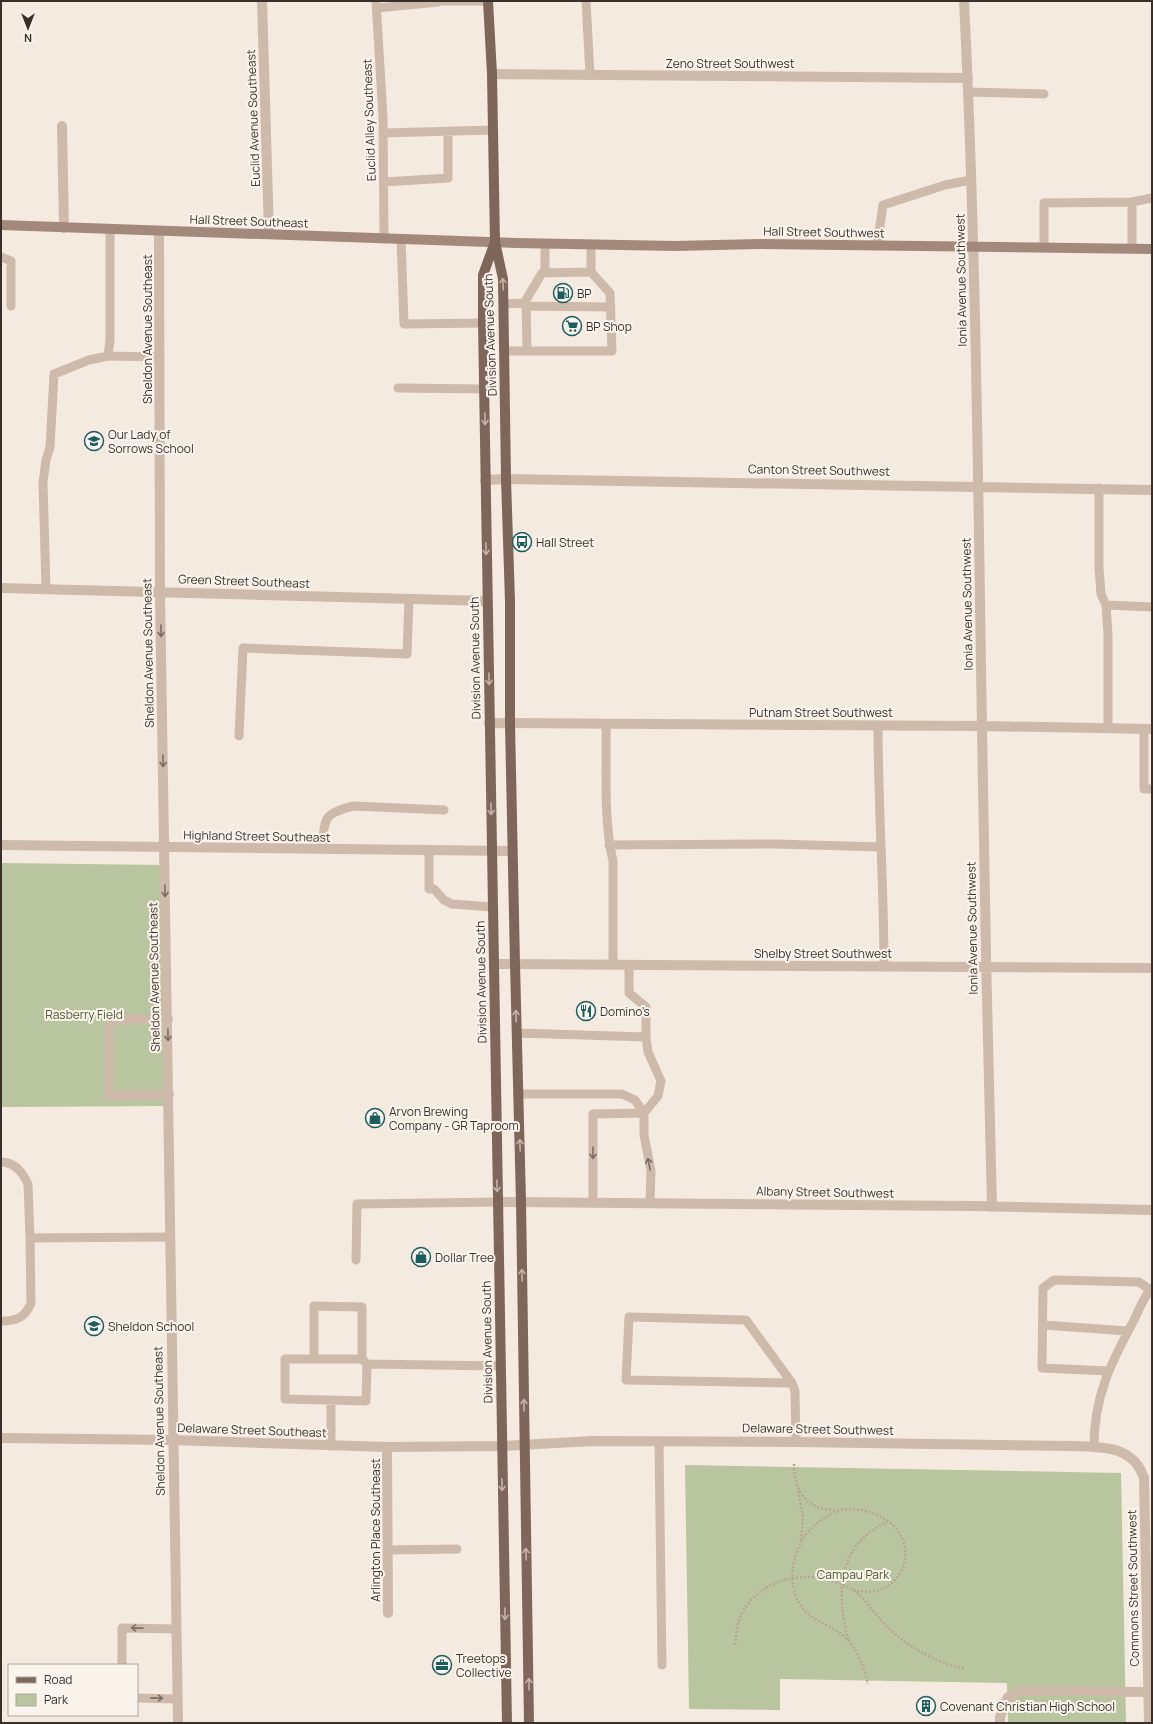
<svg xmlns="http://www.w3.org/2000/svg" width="1153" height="1724" viewBox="0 0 1153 1724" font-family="Manrope,sans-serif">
  <rect width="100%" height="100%" fill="#f5eae0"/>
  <!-- green -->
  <path fill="#b9c59e" d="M 1,863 L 164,865 L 169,1106 L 1,1107 Z
    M 685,1465 L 1121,1473 L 1126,1723 L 1008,1723 L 1007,1683 L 780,1679 L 780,1710 L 689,1709 Z"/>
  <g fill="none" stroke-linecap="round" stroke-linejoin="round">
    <!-- path -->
    <path stroke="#baa494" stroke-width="2.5" stroke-dasharray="2 2" stroke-linecap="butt" d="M 794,1464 C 794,1492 807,1510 836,1510
      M 798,1491 L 803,1516 L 801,1541
      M 853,1590 C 904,1603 926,1540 881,1517 C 866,1509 847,1505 831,1514 C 820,1520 807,1530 801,1542 C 790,1564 788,1593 805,1611 C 817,1623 836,1627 848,1640 C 858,1651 865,1670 868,1684
      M 848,1640 C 836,1591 837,1546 888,1521
      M 735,1645 C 736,1635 737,1625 741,1615 C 761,1574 817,1567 853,1590 C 864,1597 871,1609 880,1619 C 903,1645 932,1661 965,1669"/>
    <!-- service -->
    <path stroke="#cebaaa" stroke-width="9" d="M 376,1 L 383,117 L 384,239
      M 438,1 L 488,1
      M 586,1 L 590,75
      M 377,8 L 438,2
      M 968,92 L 1044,94
      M 383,133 L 493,130
      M 384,182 L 448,178 L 448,131
      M 401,239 L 404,324 L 483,323
      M 545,244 L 545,273
      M 877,246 L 883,205 L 945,185 L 971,180
      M 1044,247 L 1044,203 L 1132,202
      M 1132,248 L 1132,202 L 1152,198
      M 1,257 L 11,261 L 11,306
      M 504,304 L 525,303
      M 525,306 L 611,307
      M 504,351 L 612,351 L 610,293 L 591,272 L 591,244
      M 527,351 L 526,300 L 542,273 L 591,272
      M 108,356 L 160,357
      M 398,388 L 484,389
      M 1099,488 L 1099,568 L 1101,594 L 1106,605 L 1108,634 L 1108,728
      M 46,589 L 43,482 L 46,460 L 50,447 L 54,374 L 89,360 L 108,356 L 110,340 L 110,229
      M 1106,605 L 1152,607
      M 606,724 C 607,767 603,819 613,861 L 613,965
      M 878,725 C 878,806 884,886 884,967
      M 1144,729 L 1144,789 L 1152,789
      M 239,736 L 243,648 L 407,654 L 409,599
      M 609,845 L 776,844 L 881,847
      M 323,849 C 324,820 322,813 354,806 L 444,810
      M 429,851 L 429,889 L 434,889 L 444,900 L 452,904 L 493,907
      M 517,1033 L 646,1037 L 646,1007 L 629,993 L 629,965
      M 518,1094 L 622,1094 L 635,1100 L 644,1113 L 644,1135 L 651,1171 L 650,1203
      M 1,1162 C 15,1162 23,1173 28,1184 L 30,1238 L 31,1303 C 25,1318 16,1321 1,1321
      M 593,1203 L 593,1114 L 644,1113 L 658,1096 L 661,1081 L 648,1052 L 646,1037
      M 30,1238 L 170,1237
      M 356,1260 L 357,1204 L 497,1202
      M 1043,1325 L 1128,1331
      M 314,1359 L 314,1306 L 362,1307 L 362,1359
      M 367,1364 L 362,1359 L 285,1359 L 285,1399 L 366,1401 L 367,1364 L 500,1366
      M 1109,1371 L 1042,1368 L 1043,1288 L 1054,1280 L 1139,1282 L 1150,1290
      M 792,1383 L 746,1320 L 629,1317 L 626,1380 L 792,1383 L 795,1391 L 796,1442
      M 659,1442 L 662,1665
      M 331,1446 L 331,1401
      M 1094,1446 C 1094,1396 1111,1363 1134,1320 C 1139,1310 1144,1296 1152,1288
      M 388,1550 L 457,1549
      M 122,1665 L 122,1628 L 176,1629
      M 137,1698 L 177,1699"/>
    <!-- minor -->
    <path stroke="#cebaaa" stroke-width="10" d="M 262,1 L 269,234
      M 964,1 C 976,243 978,486 982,728 C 984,888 988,1047 992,1207
      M 492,74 L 968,78
      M 62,126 L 64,228
      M 159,231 L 160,592 L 178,1723
      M 485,480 L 506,479 L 1152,490
      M 1,588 L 487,601
      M 489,723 L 982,726 L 1152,729
      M 1,845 L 513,851
      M 494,964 L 1152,968
      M 168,1019 L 109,1020 L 109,1096 L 169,1094
      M 497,1202 L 973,1206 L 1152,1210
      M 1,1438 L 172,1440 L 387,1447 L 502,1446 L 592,1441 L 796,1442 L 1073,1446 C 1102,1447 1133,1445 1144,1478 L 1149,1723
      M 387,1447 L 388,1613
      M 1000,1723 L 1000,1717 L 1008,1697 L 1022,1691 L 1149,1692"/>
    <!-- secondary -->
    <path stroke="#a2897b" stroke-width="10" d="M 1,225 L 517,243 L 675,246 L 759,244 L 1152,249"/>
    <!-- primary -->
    <path stroke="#7e665a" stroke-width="10" d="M 488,1 L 492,74 L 495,242 L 503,279 L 506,479 L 510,601 L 510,723 L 515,964 L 521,1202 L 529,1723
      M 495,242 L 483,275 L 483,323 L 507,1723"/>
  </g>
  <!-- one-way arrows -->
  <defs><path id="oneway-shaft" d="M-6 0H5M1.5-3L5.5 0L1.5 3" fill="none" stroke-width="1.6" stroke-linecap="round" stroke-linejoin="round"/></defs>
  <g stroke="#c3b4ab">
    <use href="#oneway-shaft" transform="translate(503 284) rotate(-93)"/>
    <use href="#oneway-shaft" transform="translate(485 419) rotate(89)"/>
    <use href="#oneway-shaft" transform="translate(486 549) rotate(89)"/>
    <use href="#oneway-shaft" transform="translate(489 679) rotate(89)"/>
    <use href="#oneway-shaft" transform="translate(491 809) rotate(89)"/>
    <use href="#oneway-shaft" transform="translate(516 1016) rotate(-92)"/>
    <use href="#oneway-shaft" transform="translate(520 1145) rotate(-92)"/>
    <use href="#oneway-shaft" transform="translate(497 1186) rotate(89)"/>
    <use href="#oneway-shaft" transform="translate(522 1275) rotate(-91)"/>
    <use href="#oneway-shaft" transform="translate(524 1405) rotate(-91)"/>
    <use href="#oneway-shaft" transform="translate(502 1485) rotate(89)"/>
    <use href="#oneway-shaft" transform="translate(526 1554) rotate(-91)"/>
    <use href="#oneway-shaft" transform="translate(505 1614) rotate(89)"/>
    <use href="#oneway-shaft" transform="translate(529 1684) rotate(-91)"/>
  </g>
  <g stroke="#7d6e64">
    <use href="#oneway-shaft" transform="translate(161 631) rotate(89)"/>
    <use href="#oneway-shaft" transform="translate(163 761) rotate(89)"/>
    <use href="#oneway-shaft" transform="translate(165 891) rotate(89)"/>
    <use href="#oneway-shaft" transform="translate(168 1035) rotate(89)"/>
    <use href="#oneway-shaft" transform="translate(593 1153) rotate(90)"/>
    <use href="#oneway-shaft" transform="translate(649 1164) rotate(-101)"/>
    <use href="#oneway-shaft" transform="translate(137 1628) rotate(-179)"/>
    <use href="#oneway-shaft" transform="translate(157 1698) rotate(1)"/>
  </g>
  <!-- icons -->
  <defs>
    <symbol id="fuel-ring" viewBox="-11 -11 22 22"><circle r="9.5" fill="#fbf4ed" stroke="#1c5d60" stroke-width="1.5"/><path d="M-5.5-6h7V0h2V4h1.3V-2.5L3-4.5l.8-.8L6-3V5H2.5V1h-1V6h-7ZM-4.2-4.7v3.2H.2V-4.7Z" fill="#1c5d60"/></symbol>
    <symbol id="supermarket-ring" viewBox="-11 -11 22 22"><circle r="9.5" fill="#fbf4ed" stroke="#1c5d60" stroke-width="1.5"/><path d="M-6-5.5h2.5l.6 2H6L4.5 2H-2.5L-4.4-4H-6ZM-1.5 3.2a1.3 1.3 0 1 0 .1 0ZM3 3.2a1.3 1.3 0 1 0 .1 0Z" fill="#1c5d60"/></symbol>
    <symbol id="school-ring" viewBox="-11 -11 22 22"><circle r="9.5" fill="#fbf4ed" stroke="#1c5d60" stroke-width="1.5"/><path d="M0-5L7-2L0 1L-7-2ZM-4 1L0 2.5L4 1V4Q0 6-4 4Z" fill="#1c5d60"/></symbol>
    <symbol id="bus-ring" viewBox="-11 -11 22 22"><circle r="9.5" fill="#fbf4ed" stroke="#1c5d60" stroke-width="1.5"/><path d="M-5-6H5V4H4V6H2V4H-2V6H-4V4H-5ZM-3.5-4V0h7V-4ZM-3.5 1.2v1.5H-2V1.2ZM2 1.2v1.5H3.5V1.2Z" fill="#1c5d60"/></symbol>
    <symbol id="restaurant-ring" viewBox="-11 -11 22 22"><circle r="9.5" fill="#fbf4ed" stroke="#1c5d60" stroke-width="1.5"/><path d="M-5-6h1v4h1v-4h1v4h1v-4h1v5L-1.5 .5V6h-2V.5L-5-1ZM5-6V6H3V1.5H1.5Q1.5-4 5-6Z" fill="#1c5d60"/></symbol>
    <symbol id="shop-ring" viewBox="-11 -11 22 22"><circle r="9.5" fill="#fbf4ed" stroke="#1c5d60" stroke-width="1.5"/><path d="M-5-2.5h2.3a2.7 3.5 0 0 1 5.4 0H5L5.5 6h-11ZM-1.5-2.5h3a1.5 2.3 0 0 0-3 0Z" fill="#1c5d60"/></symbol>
    <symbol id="office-ring" viewBox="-11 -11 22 22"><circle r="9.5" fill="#fbf4ed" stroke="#1c5d60" stroke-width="1.5"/><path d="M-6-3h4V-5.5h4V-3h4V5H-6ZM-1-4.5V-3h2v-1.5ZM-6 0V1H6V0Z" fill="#1c5d60"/></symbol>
    <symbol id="building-ring" viewBox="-11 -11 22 22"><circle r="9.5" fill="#fbf4ed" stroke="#1c5d60" stroke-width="1.5"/><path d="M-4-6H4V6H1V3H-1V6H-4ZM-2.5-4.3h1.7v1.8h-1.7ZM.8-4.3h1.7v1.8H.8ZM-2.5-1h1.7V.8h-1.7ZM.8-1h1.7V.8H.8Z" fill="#1c5d60"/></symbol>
  </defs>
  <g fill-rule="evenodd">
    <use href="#fuel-ring" x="552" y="282" width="22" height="22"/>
    <use href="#supermarket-ring" x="561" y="315" width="22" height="22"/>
    <use href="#school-ring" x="83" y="430" width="22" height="22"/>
    <use href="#bus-ring" x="511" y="531" width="22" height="22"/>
    <use href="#restaurant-ring" x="575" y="1000" width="22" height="22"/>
    <use href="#shop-ring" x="364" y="1107" width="22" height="22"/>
    <use href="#shop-ring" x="410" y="1246" width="22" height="22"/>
    <use href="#school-ring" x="83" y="1315" width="22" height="22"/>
    <use href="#office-ring" x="431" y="1654" width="22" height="22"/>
    <use href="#building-ring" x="915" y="1695" width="22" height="22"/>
  </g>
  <g text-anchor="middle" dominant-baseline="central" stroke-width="4" stroke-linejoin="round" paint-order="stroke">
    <!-- street labels -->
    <g font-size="12" fill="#3b2f2a" stroke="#fbf4ed">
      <text x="730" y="63">Zeno Street Southwest</text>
      <text transform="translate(253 118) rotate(-92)">Euclid Avenue Southeast</text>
      <text transform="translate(369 120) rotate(-92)">Euclid Alley Southeast</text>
      <text transform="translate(249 221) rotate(2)">Hall Street Southeast</text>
      <text transform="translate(824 232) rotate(1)">Hall Street Southwest</text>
      <text transform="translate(961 280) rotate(-91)">Ionia Avenue Southwest</text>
      <text transform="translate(147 329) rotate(-90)">Sheldon Avenue Southeast</text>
      <text transform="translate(490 335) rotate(-92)">Division Avenue South</text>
      <text transform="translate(819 470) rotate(1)">Canton Street Southwest</text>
      <text transform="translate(244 581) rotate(2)">Green Street Southeast</text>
      <text transform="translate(967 604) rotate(-91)">Ionia Avenue Southwest</text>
      <text transform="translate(148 653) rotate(-91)">Sheldon Avenue Southeast</text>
      <text transform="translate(475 658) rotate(-91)">Division Avenue South</text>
      <text x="821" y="712">Putnam Street Southwest</text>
      <text transform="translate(257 836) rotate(1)">Highland Street Southeast</text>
      <text transform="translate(972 928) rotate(-91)">Ionia Avenue Southwest</text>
      <text x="823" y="953">Shelby Street Southwest</text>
      <text transform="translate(154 977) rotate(-91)">Sheldon Avenue Southeast</text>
      <text transform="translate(481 982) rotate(-91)">Division Avenue South</text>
      <text transform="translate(825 1192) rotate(1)">Albany Street Southwest</text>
      <text transform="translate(487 1342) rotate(-91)">Division Avenue South</text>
      <text transform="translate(159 1421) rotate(-91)">Sheldon Avenue Southeast</text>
      <text transform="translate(818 1429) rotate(1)">Delaware Street Southwest</text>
      <text transform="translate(252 1430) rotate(2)">Delaware Street Southeast</text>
      <text transform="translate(375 1530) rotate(-90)">Arlington Place Southeast</text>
      <text transform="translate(1133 1588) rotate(-91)">Commons Street Southwest</text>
    </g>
    <!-- poi labels -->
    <g font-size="12" fill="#3b2f2a" stroke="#fbf4ed" text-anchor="start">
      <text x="577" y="293">BP</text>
      <text x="586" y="326">BP Shop</text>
      <text x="108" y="434">Our Lady of<tspan x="108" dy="14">Sorrows School</tspan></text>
      <text x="536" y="542">Hall Street</text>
      <text x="600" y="1011">Domino's</text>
      <text x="389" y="1111">Arvon Brewing<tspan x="389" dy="14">Company - GR Taproom</tspan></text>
      <text x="435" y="1257">Dollar Tree</text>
      <text x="108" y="1326">Sheldon School</text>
      <text x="456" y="1658">Treetops<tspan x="456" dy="14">Collective</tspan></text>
      <text x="940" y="1706">Covenant Christian High School</text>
    </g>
    <!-- park labels -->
    <g font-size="12" fill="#4b5b2c" stroke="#fbf4ed">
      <text x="84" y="1014">Rasberry Field</text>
      <text x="853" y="1574">Campau Park</text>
    </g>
  </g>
  <!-- border -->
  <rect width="1153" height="1724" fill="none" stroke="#3b2f2a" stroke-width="4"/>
  <!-- legend -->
  <rect x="8" y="1664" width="130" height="52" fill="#fbf4ed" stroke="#aea59f"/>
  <rect x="16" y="1677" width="20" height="6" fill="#7e665a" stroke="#aea59f"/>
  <text x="44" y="1684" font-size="12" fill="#3b2f2a">Road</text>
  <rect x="16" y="1694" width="20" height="12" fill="#b9c59e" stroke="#aea59f"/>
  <text x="44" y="1704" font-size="12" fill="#3b2f2a">Park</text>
  <!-- north arrow -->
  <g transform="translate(28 28) rotate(180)" stroke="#fbf4ed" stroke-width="3" paint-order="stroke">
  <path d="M0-3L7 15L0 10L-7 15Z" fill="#3b2f2a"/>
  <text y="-6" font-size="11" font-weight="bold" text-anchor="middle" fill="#3b2f2a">N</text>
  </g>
</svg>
